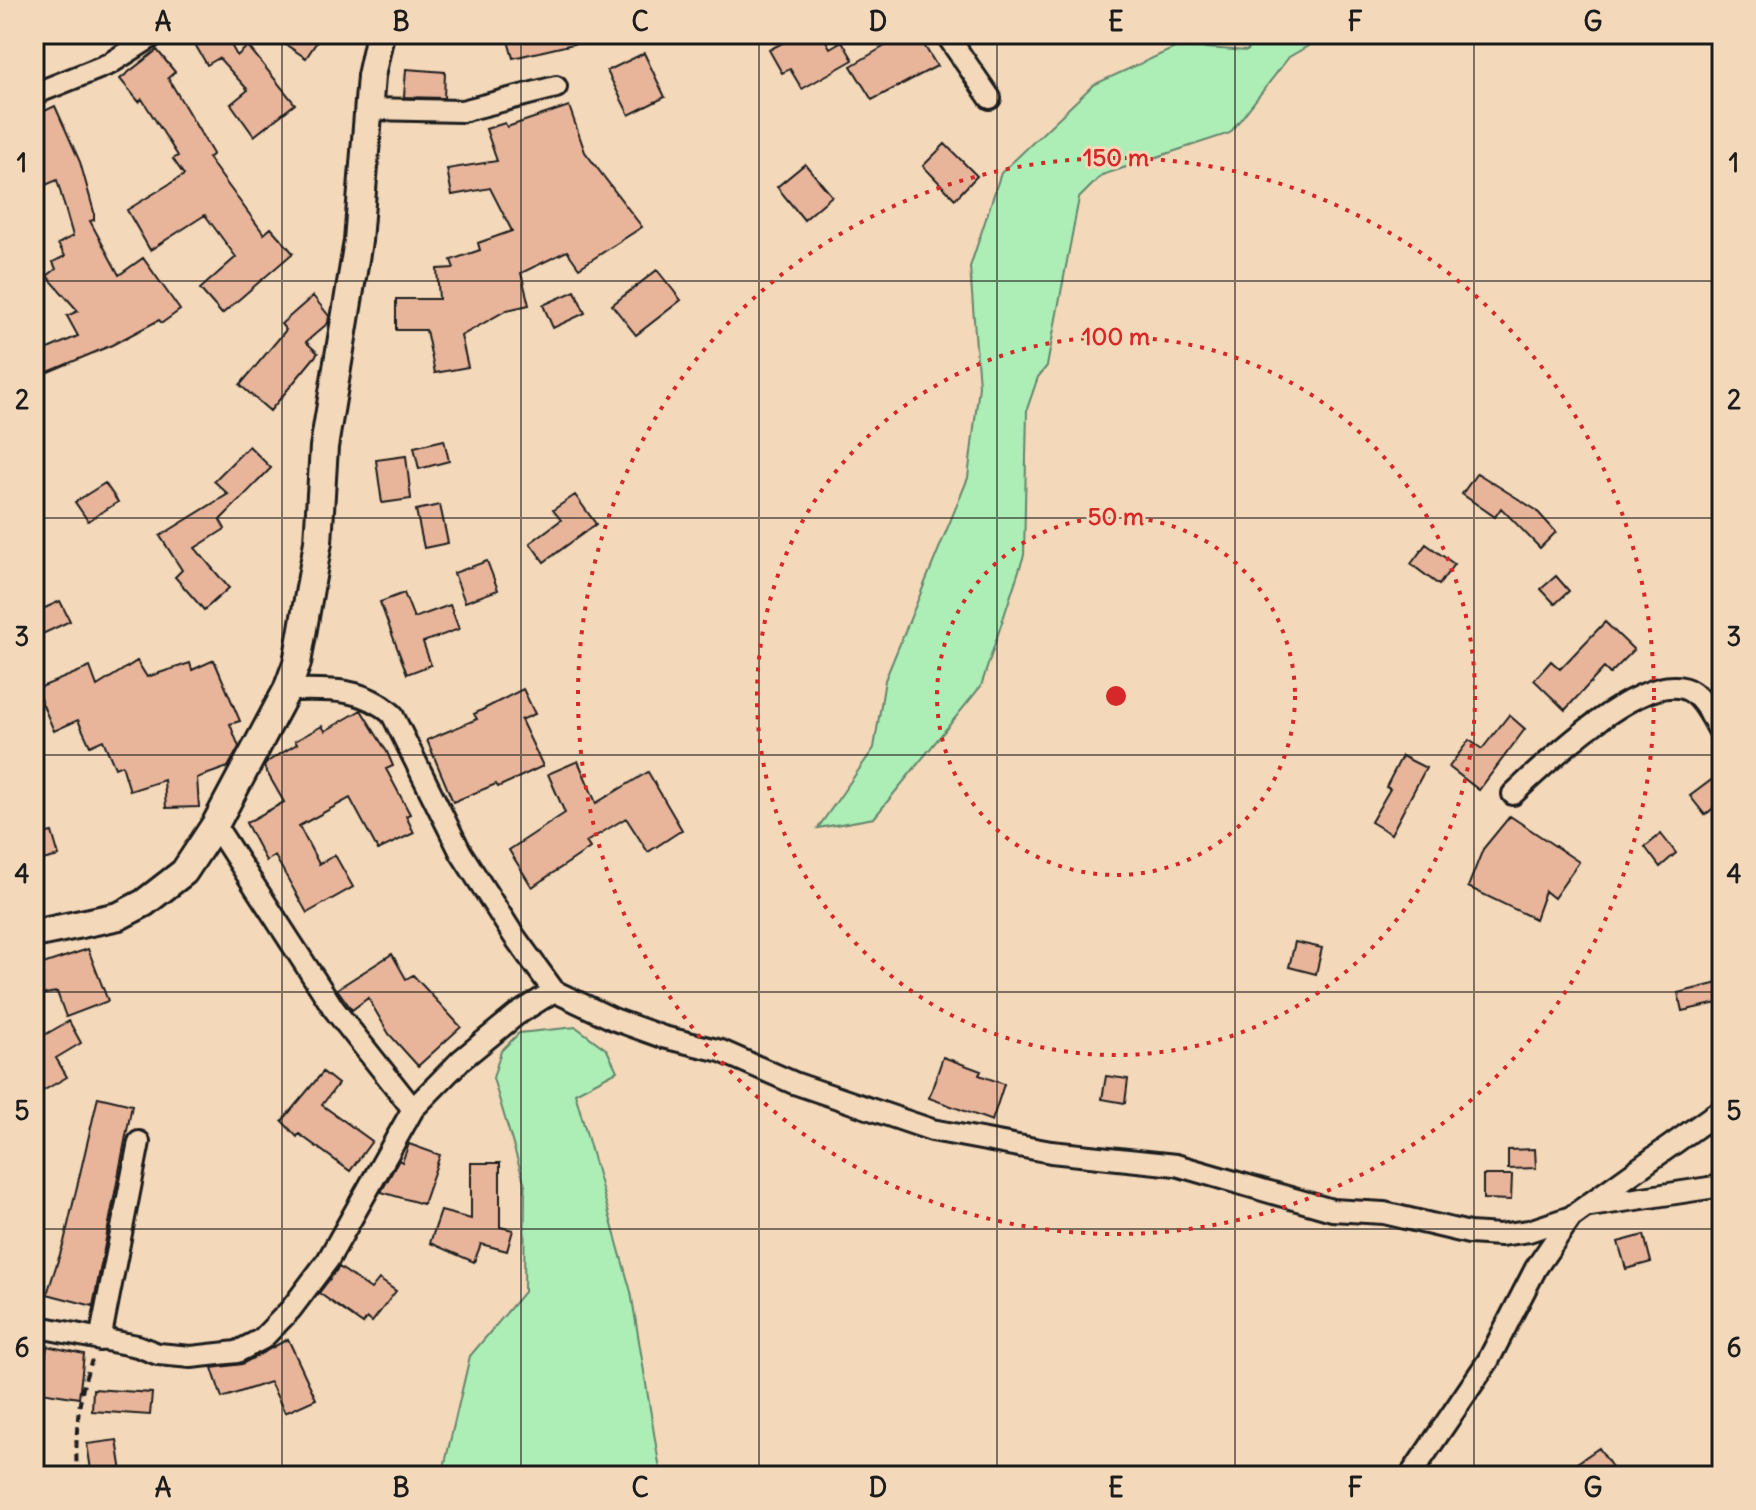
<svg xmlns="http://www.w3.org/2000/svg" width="1756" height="1510" viewBox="0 0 1756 1510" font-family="Delius,sans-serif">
  <rect width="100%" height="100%" fill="#f3d8ba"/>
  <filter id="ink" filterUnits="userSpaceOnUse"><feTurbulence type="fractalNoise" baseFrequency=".0125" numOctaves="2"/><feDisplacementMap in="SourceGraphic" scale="16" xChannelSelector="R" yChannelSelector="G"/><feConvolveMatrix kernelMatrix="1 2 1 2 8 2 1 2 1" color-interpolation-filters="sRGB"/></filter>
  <g filter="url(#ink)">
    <!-- green -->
    <path fill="#adeeb7" stroke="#64856a" stroke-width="2" d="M 1252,34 L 1425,34 L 1418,38 L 1317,41 L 1289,57 L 1230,133 L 1102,175 L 1079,198 L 1047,366 L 1038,377 L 1027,409 L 1024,555 L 981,686 L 874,818 L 818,828 L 874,748 L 885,680 L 968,478 L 979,386 L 970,267 L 1001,173 L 1093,85 L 1179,46 L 1247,51 Z
      M 576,1027 L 607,1050 L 617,1071 L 575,1093 L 631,1292 L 661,1476 L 442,1476 L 470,1356 L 524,1292 L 525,1185 L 493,1078 L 501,1051 L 519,1033 Z"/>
    <!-- building -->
    <path fill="#e8b59b" stroke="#1c1c1c" stroke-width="2" d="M 189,34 L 225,34 L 237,56 L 248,46 L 295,104 L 254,136 L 231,104 L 248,90 L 219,58 L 207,65 Z
      M 270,34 L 322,34 L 306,58 Z
      M 506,34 L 581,34 L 582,42 L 513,58 Z
      M 799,34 L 822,34 L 830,48 L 842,41 L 853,60 L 802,89 L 790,69 L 782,73 L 769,50 Z
      M 891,34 L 917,34 L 937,66 L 872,100 L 851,66 L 895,40 Z
      M 157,50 L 175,72 L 168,78 L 213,154 L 208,158 L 264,234 L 271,228 L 293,253 L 222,314 L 200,289 L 236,257 L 205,215 L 150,250 L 127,210 L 184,175 L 173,159 L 178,156 L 142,99 L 139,102 L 120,79 Z
      M 644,53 L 665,97 L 629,115 L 607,71 Z
      M 406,69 L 445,72 L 444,98 L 404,97 Z
      M 55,106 L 80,162 L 94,212 L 94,220 L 90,221 L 119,275 L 143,258 L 180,310 L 162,323 L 159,320 L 112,345 L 34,378 L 34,355 L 78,336 L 67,316 L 78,311 L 47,276 L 56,269 L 53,262 L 65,256 L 58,244 L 73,236 L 57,180 L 34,190 L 34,170 L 41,167 L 34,144 L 34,116 Z
      M 569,106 L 585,152 L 642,227 L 579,268 L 567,251 L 521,273 L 529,305 L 507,310 L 461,336 L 468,367 L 435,373 L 426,330 L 396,330 L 396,299 L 439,299 L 437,269 L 454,268 L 451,260 L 480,250 L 478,243 L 512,231 L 490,188 L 452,195 L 447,169 L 497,161 L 486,129 L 505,123 L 507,127 Z
      M 945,144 L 977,176 L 955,199 L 923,166 Z
      M 805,164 L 832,196 L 804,220 L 777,187 Z
      M 657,270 L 681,300 L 636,335 L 612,305 Z
      M 575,291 L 585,313 L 553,328 L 543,305 Z
      M 313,296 L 329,316 L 328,323 L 306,342 L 318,353 L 270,411 L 240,385 L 286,330 L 281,324 Z
      M 444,440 L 449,461 L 419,469 L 414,447 Z
      M 249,446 L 271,468 L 220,520 L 225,529 L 195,548 L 229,588 L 204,610 L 175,577 L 182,570 L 160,536 L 228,494 L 214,481 Z
      M 406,456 L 411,499 L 382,503 L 376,460 Z
      M 1477,473 L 1536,510 L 1556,532 L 1540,548 L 1501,508 L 1495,517 L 1462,494 Z
      M 105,483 L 118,502 L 88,521 L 75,502 Z
      M 575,495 L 596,524 L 544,562 L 530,543 L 561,520 L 553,510 Z
      M 440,505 L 448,543 L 424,548 L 416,510 Z
      M 1426,544 L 1454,564 L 1439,585 L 1411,564 Z
      M 487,561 L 498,590 L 465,602 L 454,573 Z
      M 1556,576 L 1569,591 L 1555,604 L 1541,589 Z
      M 404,593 L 414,618 L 450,605 L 459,629 L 423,642 L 431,665 L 407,674 L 380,602 Z
      M 60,601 L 70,621 L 34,638 L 34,613 Z
      M 1605,622 L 1634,650 L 1610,674 L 1604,668 L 1565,710 L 1534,680 L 1551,661 L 1560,669 Z
      M 214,660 L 240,721 L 230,724 L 239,747 L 228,767 L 197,778 L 199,807 L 166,808 L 164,780 L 130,791 L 122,765 L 115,768 L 103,740 L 90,746 L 78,720 L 54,731 L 36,689 L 90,667 L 97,686 L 137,661 L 147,677 L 190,663 L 192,670 Z
      M 523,689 L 535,714 L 521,720 L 543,766 L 498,787 L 496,784 L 453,802 L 427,740 L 477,719 L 474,714 Z
      M 361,710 L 387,752 L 393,766 L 386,769 L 410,814 L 406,816 L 414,833 L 378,850 L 350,798 L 299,826 L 319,864 L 335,855 L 353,887 L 307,913 L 275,856 L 266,861 L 246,823 L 284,802 L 264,767 L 267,762 L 297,744 L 295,741 L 322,726 L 325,731 Z
      M 1509,715 L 1525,729 L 1479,790 L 1449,767 L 1469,740 L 1482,749 Z
      M 1402,756 L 1426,768 L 1391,834 L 1371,822 L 1390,789 L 1386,787 Z
      M 578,761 L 596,803 L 648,772 L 682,830 L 648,852 L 626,818 L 586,842 L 590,848 L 532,887 L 509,850 L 565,813 L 548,774 Z
      M 1722,772 L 1722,801 L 1705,815 L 1690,796 Z
      M 1510,816 L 1579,862 L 1554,898 L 1545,891 L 1535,919 L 1468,887 L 1483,849 Z
      M 52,832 L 59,856 L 34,862 L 34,836 Z
      M 1661,834 L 1676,853 L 1660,867 L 1645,847 Z
      M 1295,942 L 1322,948 L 1316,974 L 1289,967 Z
      M 88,949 L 108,1001 L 66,1017 L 57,992 L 34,996 L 34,967 Z
      M 392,954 L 406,979 L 413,975 L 461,1027 L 418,1066 L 389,1034 L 368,998 L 352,1010 L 337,989 Z
      M 1722,982 L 1722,1002 L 1682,1011 L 1678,993 Z
      M 69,1021 L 81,1043 L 56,1058 L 67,1077 L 34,1096 L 34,1041 Z
      M 943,1057 L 981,1071 L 979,1075 L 1004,1084 L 992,1121 L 929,1098 Z
      M 323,1072 L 338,1084 L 322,1105 L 372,1141 L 350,1171 L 299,1134 L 297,1137 L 282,1121 Z
      M 1106,1076 L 1128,1079 L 1125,1103 L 1102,1099 Z
      M 98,1097 L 132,1105 L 93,1306 L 47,1294 L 64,1242 Z
      M 409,1144 L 440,1155 L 423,1204 L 381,1192 L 399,1160 L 402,1162 Z
      M 1535,1149 L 1536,1168 L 1508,1169 L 1508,1150 Z
      M 471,1163 L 500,1163 L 500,1227 L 513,1230 L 507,1251 L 481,1244 L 474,1262 L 430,1243 L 441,1211 L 471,1219 Z
      M 1483,1175 L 1512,1175 L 1511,1200 L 1483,1199 Z
      M 1644,1235 L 1651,1262 L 1626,1269 L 1618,1242 Z
      M 339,1267 L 371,1289 L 379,1279 L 396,1291 L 372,1322 L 367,1318 L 363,1324 L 319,1293 Z
      M 288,1339 L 316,1399 L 285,1413 L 270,1382 L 222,1398 L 212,1368 L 242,1364 Z
      M 47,1346 L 84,1354 L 79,1398 L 41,1392 Z
      M 93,1389 L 152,1393 L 150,1415 L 92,1411 Z
      M 117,1440 L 122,1472 L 92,1476 L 87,1444 Z
      M 1599,1448 L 1618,1476 L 1558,1476 Z"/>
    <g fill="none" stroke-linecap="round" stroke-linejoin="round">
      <defs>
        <path id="minor" d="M 946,34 L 990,98
          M 34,94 L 109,64 L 156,34
          M 370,109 L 462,111 L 556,87
          M 287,690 C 327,690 361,686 392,714 L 461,853 L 514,936 L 554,991 L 613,1019 L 663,1037 L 721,1051 L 794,1083 L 932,1130 L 1051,1152 L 1176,1165 L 1332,1210 L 1384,1213 L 1469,1233 L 1500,1235 L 1529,1231 L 1571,1217
          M 1513,794 C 1545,764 1636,676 1683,688 C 1702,693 1713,720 1722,735
          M 215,825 L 334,1009 L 413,1109
          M 1590,1206 L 1722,1186
          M 34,1326 L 137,1346 L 158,1354 L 191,1357 L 237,1352 L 262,1339 L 291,1309 L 328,1260 L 413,1109 L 461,1060 L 516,1015 L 554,991
          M 100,1340 L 139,1142
          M 1410,1476 L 1488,1361 L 1536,1268 L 1571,1217 L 1722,1109"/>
        <path id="tertiary" d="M 34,934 L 119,916 L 144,903 L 184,872 L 215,825 L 287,690 L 297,663 L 318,542 L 324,447 L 358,241 L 371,76 L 380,34"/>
      </defs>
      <!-- minor casing -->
      <use href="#minor" stroke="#1c1c1c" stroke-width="26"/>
      <!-- tertiary casing -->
      <use href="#tertiary" stroke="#1c1c1c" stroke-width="32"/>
      <!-- path -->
      <path stroke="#1c1c1c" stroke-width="4" stroke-dasharray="8 6" stroke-linecap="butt" d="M 77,1476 C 75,1439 77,1395 92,1360"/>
      <!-- minor -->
      <use href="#minor" stroke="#f3d8ba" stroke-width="20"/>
      <!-- tertiary -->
      <use href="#tertiary" stroke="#f3d8ba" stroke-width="26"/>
    </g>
  </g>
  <!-- grid -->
  <path fill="none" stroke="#1c1c1c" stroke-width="2" stroke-opacity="0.55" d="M 282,34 L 282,1476M 521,34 L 521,1476M 759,34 L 759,1476M 997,34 L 997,1476M 1235,34 L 1235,1476M 1474,34 L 1474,1476M 34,281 L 1722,281M 34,518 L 1722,518M 34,755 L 1722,755M 34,992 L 1722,992M 34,1229 L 1722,1229"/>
  <!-- distance rings -->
  <g fill="none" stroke="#d62828" stroke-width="4" stroke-dasharray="4 8">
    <circle cx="1116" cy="696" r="179"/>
    <circle cx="1116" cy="696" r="359"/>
    <circle cx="1116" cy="696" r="538"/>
  </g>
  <circle cx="1116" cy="696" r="12" fill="#d62828" stroke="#f3d8ba" stroke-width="4"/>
  <g font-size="24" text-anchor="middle" font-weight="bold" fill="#d62828" stroke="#f3d8ba" stroke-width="6" stroke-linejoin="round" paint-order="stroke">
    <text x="1116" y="166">150 m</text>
    <text x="1116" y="345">100 m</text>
    <text x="1116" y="525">50 m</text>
  </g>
  <!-- margin -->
  <rect width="1756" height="1510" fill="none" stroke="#f3d8ba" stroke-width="88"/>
  <rect x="44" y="44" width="1668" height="1422" fill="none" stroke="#1c1c1c" stroke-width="3"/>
  <g font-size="26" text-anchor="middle" font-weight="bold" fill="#1c1c1c">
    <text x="163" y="31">A</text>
    <text x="401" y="31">B</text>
    <text x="640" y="31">C</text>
    <text x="878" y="31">D</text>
    <text x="1116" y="31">E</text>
    <text x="1355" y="31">F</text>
    <text x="1593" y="31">G</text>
    <text x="22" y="172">1</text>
    <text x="1734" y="172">1</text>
    <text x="22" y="409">2</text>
    <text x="1734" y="409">2</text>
    <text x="22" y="646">3</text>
    <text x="1734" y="646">3</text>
    <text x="22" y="883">4</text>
    <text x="1734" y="883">4</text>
    <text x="22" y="1120">5</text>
    <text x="1734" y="1120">5</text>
    <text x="22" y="1357">6</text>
    <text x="1734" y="1357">6</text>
    <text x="163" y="1497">A</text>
    <text x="401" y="1497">B</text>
    <text x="640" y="1497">C</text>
    <text x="878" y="1497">D</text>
    <text x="1116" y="1497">E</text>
    <text x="1355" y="1497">F</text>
    <text x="1593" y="1497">G</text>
  </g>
</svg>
